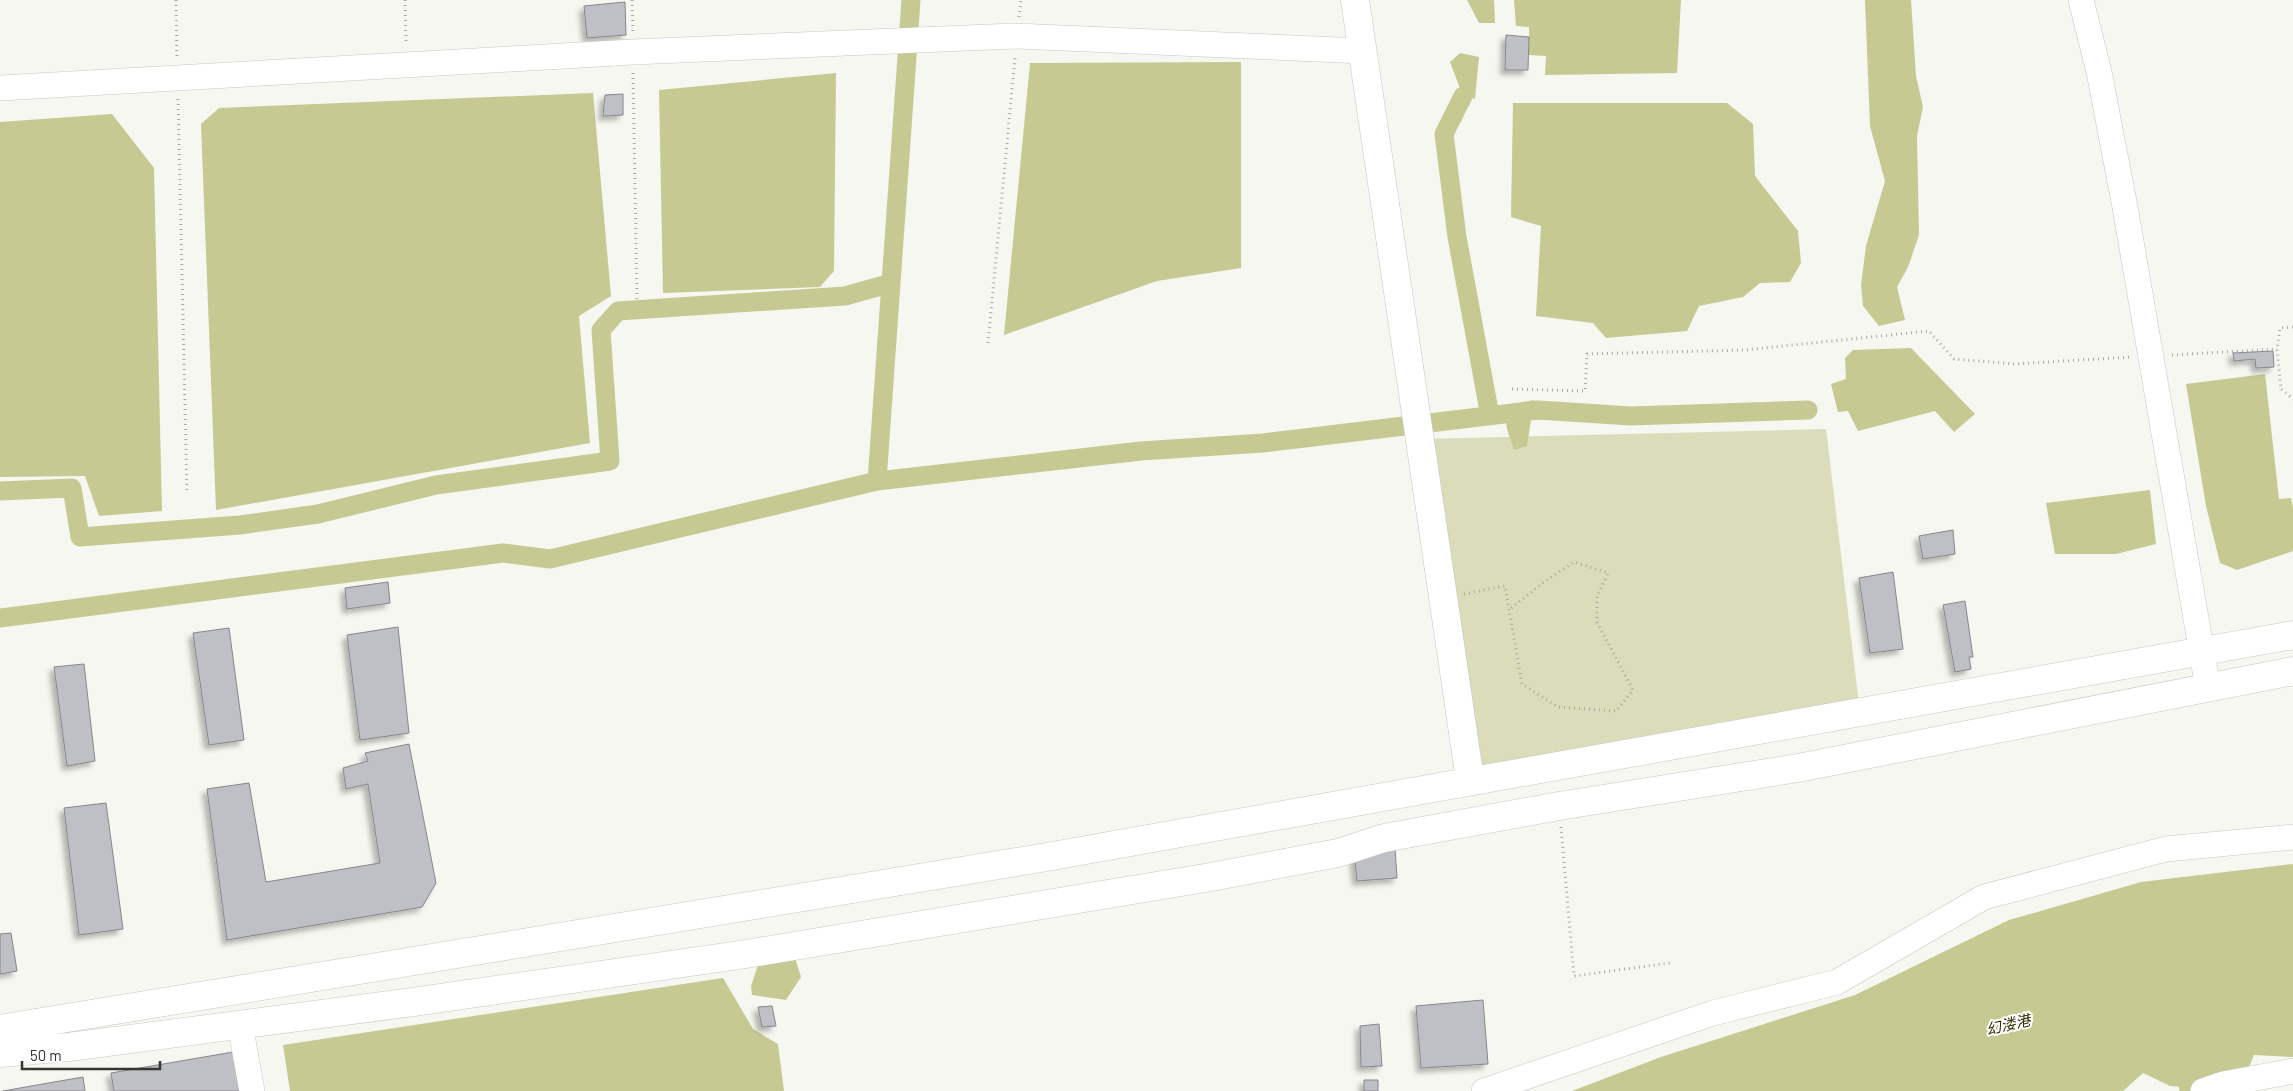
<svg xmlns="http://www.w3.org/2000/svg" width="2293" height="1091" viewBox="0 0 2293 1091" font-family="Barlow,'Noto Sans SC',sans-serif">
  <defs>
    <filter id="shadow"><feDropShadow dx="-4.5" dy="4.5" stdDeviation="2.5" flood-color="#0004"/></filter>
  </defs>
  <rect width="100%" height="100%" fill="#f6f7f0"/>
  <!-- green -->
  <path fill="#dadcba" d="M 1826,429 L 1860,713 L 1470,780 L 1420,439 Z"/>
  <!-- water -->
  <path fill="#c6c992" d="M 1467,0 L 1494,0 L 1495,23 L 1479,23 Z
    M 1514,0 L 1681,0 L 1677,73 L 1545,75 L 1546,56 L 1529,55 L 1529,27 L 1516,26 Z
    M 1865,0 L 1911,0 L 1916,76 L 1923,107 L 1917,136 L 1919,235 L 1908,267 L 1897,287 L 1905,320 L 1879,326 L 1863,306 L 1861,285 L 1866,246 L 1885,181 L 1870,126 Z
    M 1460,53 L 1479,57 L 1475,99 L 1463,96 L 1450,62 Z
    M 1241,62 L 1241,268 L 1157,281 L 1004,335 L 1030,63 Z
    M 836,73 L 834,271 L 820,287 L 663,293 L 659,90 Z
    M 593,93 L 611,296 L 579,316 L 590,443 L 216,510 L 201,124 L 219,108 Z
    M 1513,103 L 1727,103 L 1753,124 L 1755,176 L 1798,231 L 1801,263 L 1790,282 L 1760,283 L 1743,297 L 1699,306 L 1687,331 L 1606,338 L 1593,323 L 1536,316 L 1541,226 L 1511,217 Z
    M 112,114 L 154,168 L 162,511 L 99,516 L 85,476 L 0,477 L 0,122 Z
    M 1911,348 L 1975,414 L 1954,432 L 1935,411 L 1858,431 L 1848,411 L 1838,412 L 1831,384 L 1846,379 L 1845,358 L 1853,350 Z
    M 2265,374 L 2279,499 L 2291,498 L 2293,508 L 2293,551 L 2237,570 L 2220,563 L 2206,506 L 2186,384 Z
    M 1534,400 L 1527,446 L 1514,450 L 1507,429 L 1504,406 Z
    M 2150,490 L 2156,544 L 2116,554 L 2055,554 L 2046,503 Z
    M 2293,864 L 2293,1057 L 2254,1055 L 2249,1067 L 2184,1087 L 2170,1086 L 2143,1073 L 2123,1091 L 1572,1091 L 1661,1057 L 1855,995 L 2009,920 L 2141,882 Z
    M 795,958 L 801,977 L 786,1000 L 752,995 L 751,986 L 758,965 Z
    M 723,978 L 753,1029 L 778,1044 L 784,1091 L 290,1091 L 283,1045 Z"/>
  <g fill="none" stroke-linecap="round" stroke-linejoin="round">
    <!-- canal -->
    <path stroke="#c6c992" stroke-width="19" d="M 1463,96 L 1444,134 L 1457,237 L 1490,416
      M 877,481 L 911,0
      M 0,491 L 72,488 L 80,537 L 240,525 L 318,514 L 436,485 L 610,461 L 601,330 L 618,311 L 845,296 L 888,284
      M 0,618 L 503,553 L 550,559 L 877,481 L 1141,451 L 1263,443 L 1538,410 L 1631,416 L 1808,410
      M 2185,1060 L 2189,1091"/>
  </g>
  <!-- building -->
  <path fill="#bfc0c5" stroke="#86868c" filter="url(#shadow)" d="M 625,2 L 626,35 L 587,38 L 584,6 Z
    M 1506,35 L 1529,37 L 1528,70 L 1505,70 Z
    M 623,94 L 623,115 L 603,116 L 605,95 Z
    M 2273,351 L 2274,367 L 2256,368 L 2255,359 L 2234,361 L 2233,353 Z
    M 1953,530 L 1955,554 L 1923,559 L 1919,536 Z
    M 1893,572 L 1903,649 L 1870,653 L 1859,578 Z
    M 388,582 L 390,603 L 347,609 L 345,588 Z
    M 1965,601 L 1973,657 L 1969,657 L 1971,669 L 1955,672 L 1943,605 Z
    M 398,627 L 409,733 L 360,740 L 347,635 Z
    M 229,628 L 244,740 L 209,745 L 193,633 Z
    M 84,664 L 95,761 L 67,766 L 54,667 Z
    M 409,744 L 436,883 L 422,907 L 227,940 L 207,789 L 249,783 L 266,882 L 380,863 L 368,784 L 346,789 L 343,768 L 368,761 L 365,753 Z
    M 106,803 L 123,929 L 79,935 L 64,808 Z
    M 1395,848 L 1397,878 L 1357,881 L 1354,852 Z
    M 11,933 L 17,971 L 0,974 L 0,934 Z
    M 1483,1000 L 1488,1064 L 1421,1068 L 1416,1006 Z
    M 772,1006 L 776,1026 L 762,1027 L 758,1007 Z
    M 1379,1024 L 1382,1066 L 1361,1067 L 1360,1026 Z
    M 239,1051 L 246,1091 L 114,1091 L 111,1073 Z
    M 83,1077 L 85,1091 L 3,1091 Z
    M 1364,1080 L 1378,1080 L 1378,1091 L 1364,1091 Z"/>
  <g fill="none" stroke-linecap="round" stroke-linejoin="round">
    <defs>
      <path id="minor" d="M 2081,0 L 2099,72 L 2125,207 L 2208,688
        M 0,88 L 633,52 L 1014,36 L 1363,51
        M 240,1024 L 252,1091
        M 1484,1091 L 1713,1013 L 1837,982 L 1984,897 L 2166,849 L 2293,837
        M 2203,1091 L 2223,1084 L 2293,1071"/>
      <path id="major" d="M 1355,0 L 1470,780
        M 0,1029 L 1041,858 L 2293,635
        M 0,1053 L 69,1047 L 413,1002 L 746,954 L 1211,877 L 1338,853 L 1384,838 L 1559,806 L 1798,768 L 2293,671"/>
    </defs>
    <!-- minor casing -->
    <use href="#minor" stroke="#c7c7c1" stroke-width="26"/>
    <!-- major casing -->
    <use href="#major" stroke="#c7c7c1" stroke-width="29"/>
    <!-- path -->
    <path stroke="#a9aaa5" stroke-width="3" stroke-dasharray="1 4" stroke-linecap="butt" d="M 176,0 L 177,58
      M 405,0 L 406,44
      M 632,0 L 633,32
      M 1019,17 L 1021,0
      M 633,73 L 637,300
      M 178,99 L 187,493
      M 2293,327 L 2280,328 L 2277,349 L 2281,389 L 2293,399
      M 988,343 L 1015,58
      M 2172,355 L 2277,349
      M 1512,389 L 1585,391 L 1587,354 L 1744,350 L 1929,331 L 1954,359 L 2014,364 L 2131,357
      M 1464,594 L 1505,586 L 1522,684 L 1558,707 L 1616,711 L 1633,690 L 1597,622 L 1597,597 L 1608,573 L 1574,562 L 1544,582 L 1509,610
      M 1561,827 L 1574,976 L 1670,963"/>
    <!-- minor -->
    <use href="#minor" stroke="#fff" stroke-width="25"/>
    <!-- major -->
    <use href="#major" stroke="#fff" stroke-width="28"/>
  </g>
  <g text-anchor="middle" dominant-baseline="central" stroke-width="4" stroke-linejoin="round" paint-order="stroke">
    <!-- water labels -->
    <g font-size="15" font-style="italic" fill="#2e2f02" stroke="#fff">
      <text transform="translate(2008 1024) rotate(-13)">幻溇港</text>
    </g>
  </g>
  <!-- scale -->
  <path d="M22 1061v8h138v-8" fill="none" stroke="#353533" stroke-width="2.5"/>
  <text x="30" y="1061" font-size="15" fill="#353533" stroke="#ffffff" stroke-width="4" paint-order="stroke">50 m</text>
</svg>
